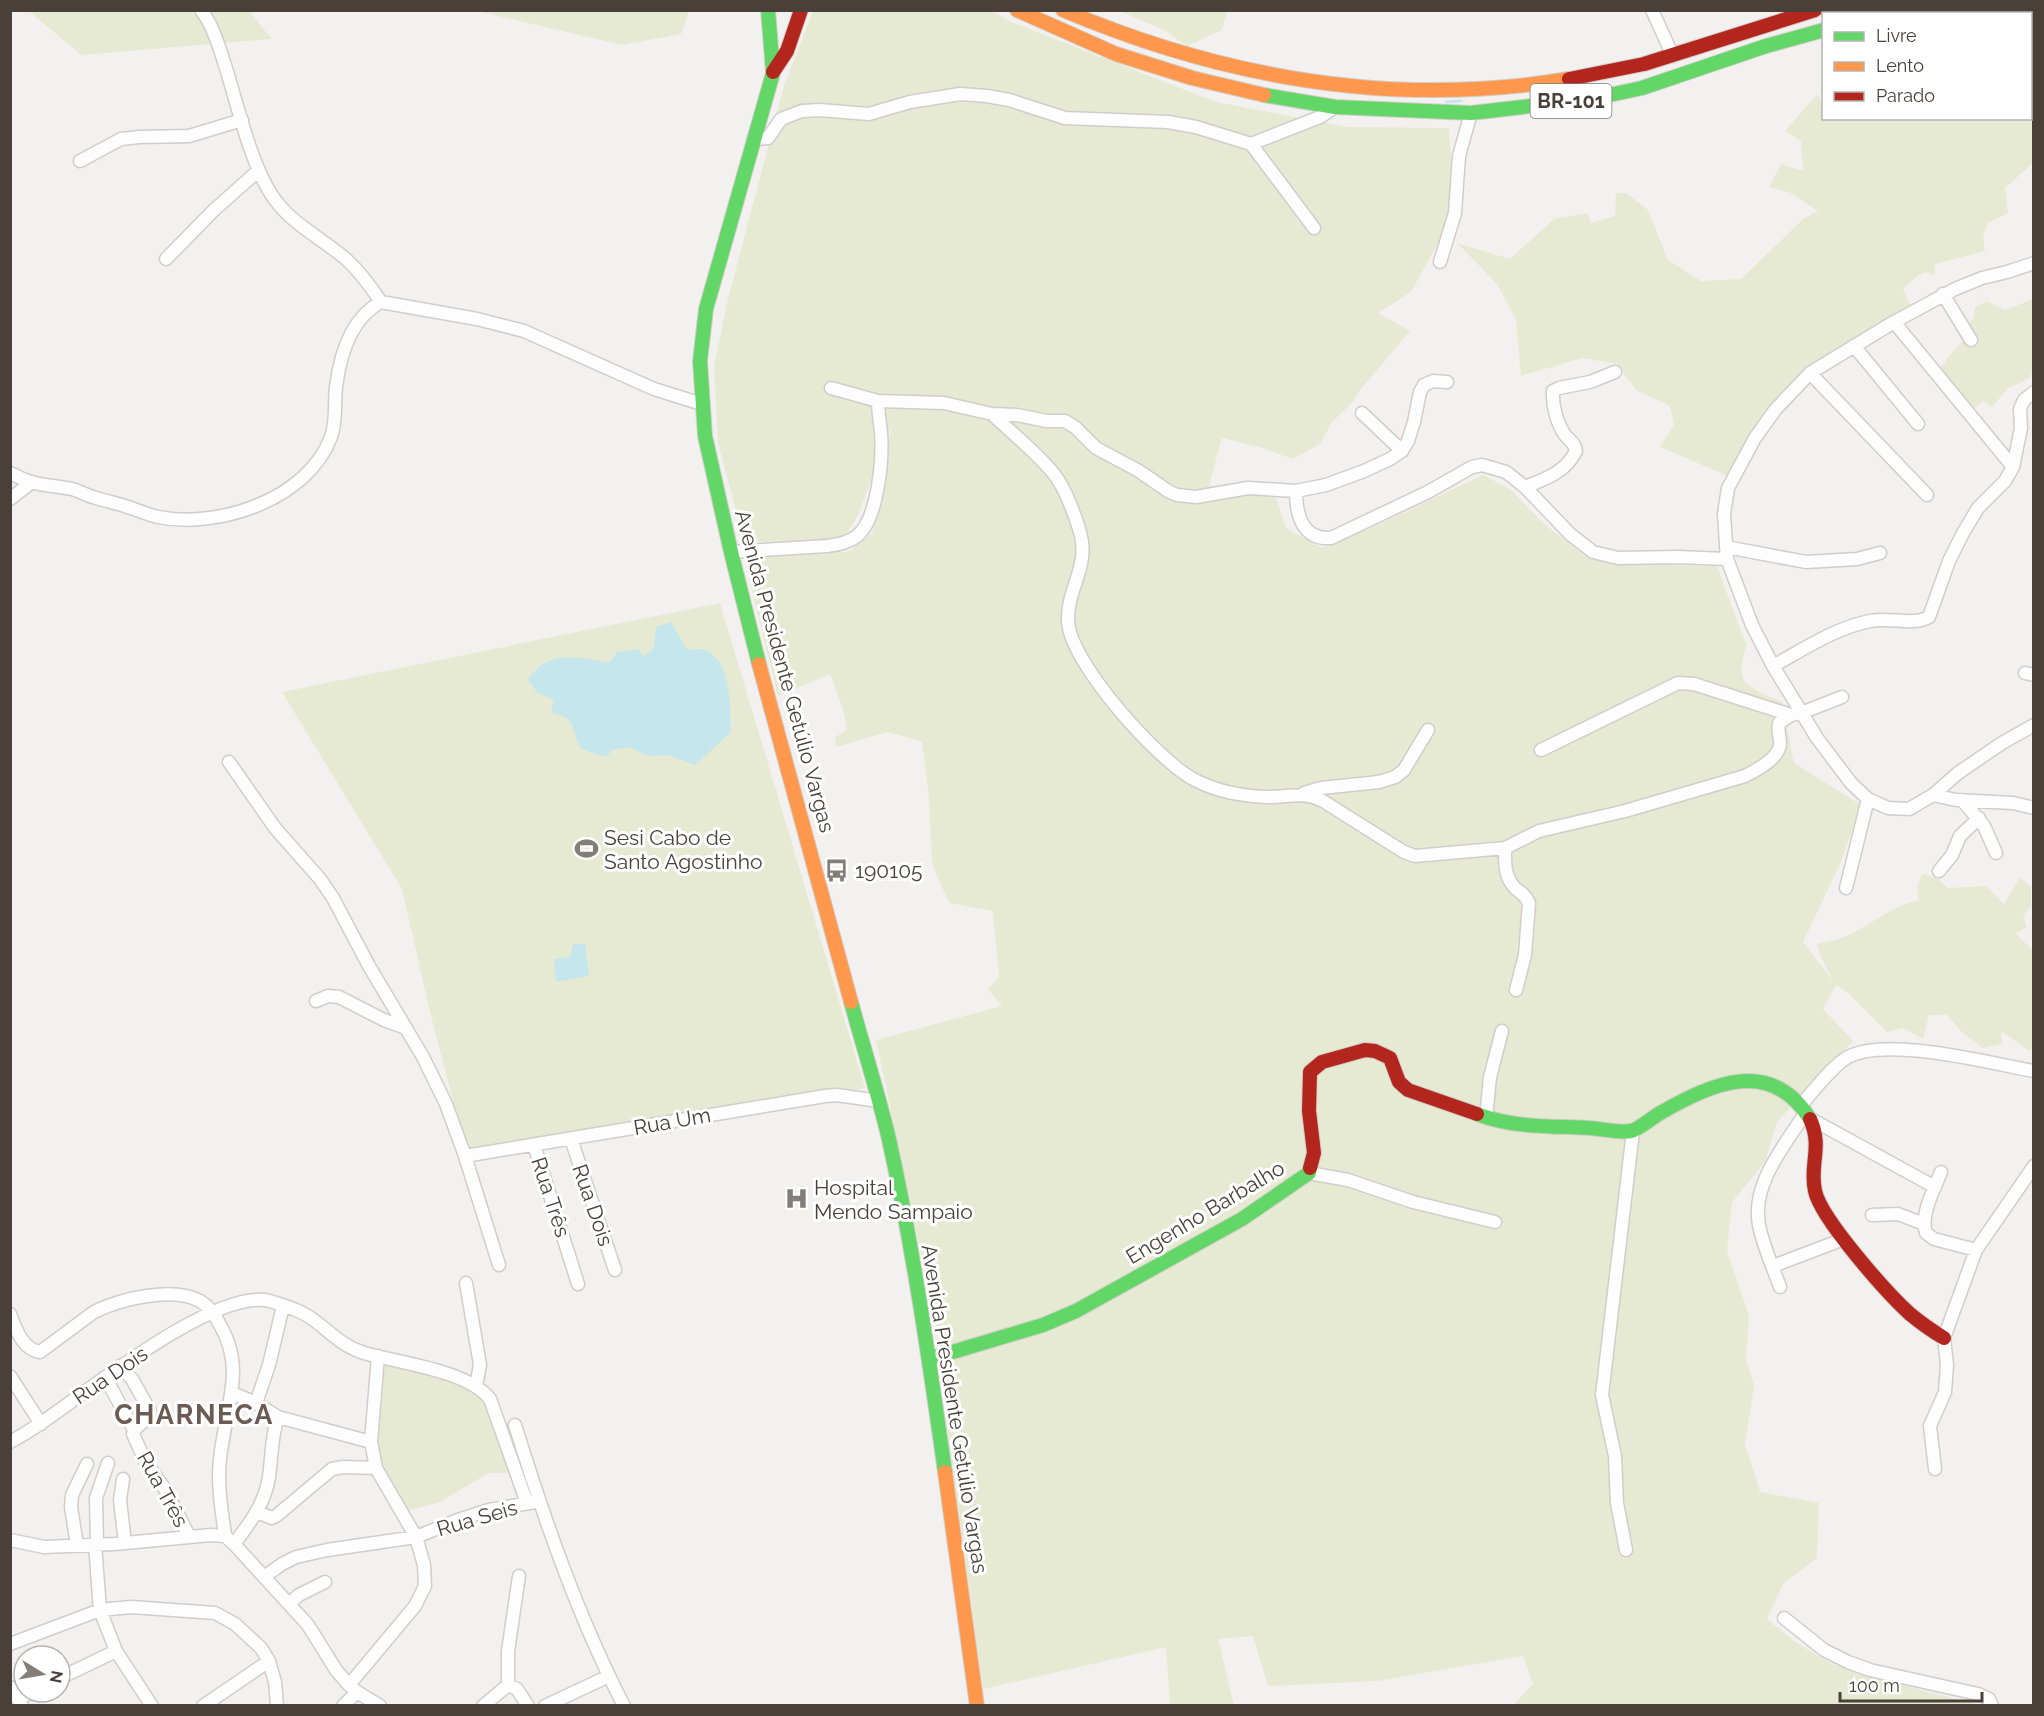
<svg xmlns="http://www.w3.org/2000/svg" width="2044" height="1716" viewBox="0 0 2044 1716" font-family="Raleway,sans-serif">
  <rect width="100%" height="100%" fill="#f3f1ef"/>
  <!-- green -->
  <path fill="#e6ead2" d="M 1961,10 L 2033,11 L 2033,163 L 2005,188 L 2008,213 L 1988,223 L 1983,237 L 1985,251 L 1935,264 L 1934,275 L 1925,272 L 1916,277 L 1903,289 L 1911,307 L 1866,334 L 1836,349 L 1807,368 L 1728,476 L 1660,447 L 1674,425 L 1670,406 L 1636,390 L 1617,364 L 1582,358 L 1521,376 L 1516,320 L 1497,284 L 1457,243 L 1510,259 L 1554,219 L 1588,213 L 1591,223 L 1615,216 L 1616,193 L 1626,193 L 1648,210 L 1668,260 L 1701,281 L 1741,279 L 1803,219 L 1818,211 L 1791,193 L 1769,187 L 1781,164 L 1803,171 L 1801,141 L 1785,131 L 1817,94 L 1823,103 L 1824,118 L 2030,118 L 2030,14 L 1961,13 Z
    M 29,11 L 249,11 L 272,39 L 81,55 Z
    M 477,11 L 689,11 L 681,34 L 622,45 Z
    M 813,11 L 992,11 L 1009,21 L 1216,102 L 1347,127 L 1449,128 L 1455,213 L 1411,292 L 1378,313 L 1410,331 L 1361,389 L 1352,403 L 1332,422 L 1320,444 L 1293,459 L 1259,447 L 1222,438 L 1209,485 L 1276,498 L 1286,528 L 1322,548 L 1371,528 L 1483,475 L 1510,489 L 1543,523 L 1586,557 L 1620,564 L 1717,566 L 1746,645 L 1741,669 L 1744,681 L 1761,693 L 1782,702 L 1794,763 L 1861,805 L 1840,864 L 1803,942 L 1833,981 L 1821,957 L 1817,944 C 1825,942 1834,941 1841,938 C 1869,928 1889,906 1919,900 L 1917,888 L 1922,874 L 1937,878 L 1948,888 L 1986,886 L 2004,904 L 2020,877 L 2031,887 L 2031,906 L 2023,916 L 2027,928 L 2015,933 L 2033,950 L 2033,1048 L 2029,1051 L 2001,1031 L 2002,1044 L 1983,1048 L 1961,1031 L 1947,1015 L 1929,1015 L 1923,1039 L 1903,1028 L 1887,1032 L 1848,993 L 1836,985 L 1823,1009 L 1853,1041 L 1777,1122 L 1765,1162 L 1732,1202 L 1727,1251 L 1749,1315 L 1746,1359 L 1754,1386 L 1745,1444 L 1760,1492 L 1819,1503 L 1817,1558 L 1783,1584 L 1767,1619 L 1795,1642 L 1832,1664 L 1898,1684 L 1979,1705 L 1513,1705 L 1533,1684 L 1523,1656 L 1377,1681 L 1268,1686 L 1253,1636 L 1218,1639 L 1234,1705 L 1170,1705 L 1166,1647 L 983,1689 L 946,1418 L 940,1345 L 876,1040 L 1002,1006 L 988,989 L 999,977 L 993,911 L 949,903 L 932,864 L 929,797 L 922,742 L 888,732 L 836,747 L 835,737 L 847,730 L 843,709 L 830,674 L 778,696 L 744,558 L 850,551 L 873,532 L 877,488 L 893,423 L 858,515 L 840,545 L 744,541 L 718,443 L 714,367 L 727,303 L 784,86 Z
    M 1120,11 L 1227,11 L 1222,30 L 1187,46 L 1166,31 Z
    M 2033,299 L 2034,365 L 2030,378 L 2007,389 L 1992,407 L 1983,401 L 1973,410 L 1940,369 L 1949,356 L 1967,337 L 1963,328 L 1974,317 L 1975,307 L 1987,301 L 2005,310 Z
    M 720,603 L 865,1088 L 467,1154 L 430,1012 L 402,889 L 282,692 Z
    M 379,1358 C 418,1368 454,1381 490,1399 L 515,1473 L 489,1473 L 438,1503 L 409,1510 L 379,1470 Z"/>
  <!-- water -->
  <path fill="#c4e6ec" d="M 671,622 L 687,650 C 692,650 700,648 705,650 C 732,661 730,708 731,732 L 695,765 L 668,755 L 648,756 L 630,747 L 612,750 L 606,757 L 581,749 C 571,729 577,717 551,713 L 554,700 L 537,692 L 528,680 C 546,649 579,657 609,663 L 617,652 L 638,649 L 644,657 L 654,647 L 656,627 Z
    M 573,944 L 585,944 L 589,976 L 556,982 L 554,959 L 570,957 Z"/>
  <g fill="none" stroke-linecap="round" stroke-linejoin="round">
    <!-- stream -->
    <path stroke="#c4e6ec" stroke-width="3" d="M 1844,14 L 1854,10
      M 1446,102 L 1461,101"/>
    <defs>
      <path id="street" d="M 201,10 C 213,25 219,47 225,65 C 237,103 250,161 271,194 C 290,224 321,237 347,260 C 360,272 371,287 381,302
        M 1652,10 L 1673,56
        M 753,139 L 768,138 L 781,119 L 802,111 L 819,110 L 869,114 L 910,102 L 960,94 L 987,96 L 1009,100 L 1065,118 L 1168,122 L 1196,127 L 1251,144 L 1320,117 L 1335,107
        M 1251,144 L 1314,228
        M 80,161 L 121,139 L 139,137 L 189,136 L 242,120
        M 166,259 L 214,210 L 259,170
        M 1440,262 L 1455,213 L 1459,156 L 1471,113
        M 2034,263 L 2007,272 L 1982,278 L 1955,289 L 1894,322 L 1810,373 L 1775,410 L 1755,438 L 1728,488 L 1724,514 L 1727,559 L 1752,625 L 1773,666 L 1817,738 L 1851,783 L 1868,799 L 1888,808 L 1909,809 L 1933,795 L 1958,773 L 2002,743 L 2034,725
        M 1943,294 L 1971,340
        M 1894,322 L 2013,467
        M 1854,346 L 1918,424
        M 1810,373 L 1927,495
        M 831,388 L 878,401
        M 1362,413 L 1402,451
        M 992,414 C 1013,434 1036,452 1054,474 C 1065,488 1075,515 1080,532 C 1090,566 1067,589 1068,620 C 1068,661 1159,762 1195,780 C 1216,791 1242,796 1266,797 C 1288,798 1301,790 1323,801 L 1404,852 L 1415,856 L 1505,848 L 1539,831 L 1625,811 L 1745,776 C 1757,770 1780,758 1780,743 C 1780,736 1777,730 1779,723 L 1791,715
        M 10,473 C 17,476 24,480 31,482 C 44,486 59,486 72,489 C 79,491 86,495 93,497 C 105,501 117,503 128,507 C 138,510 148,515 158,517 C 219,529 308,499 331,437 C 337,421 334,403 336,387 C 340,355 351,318 381,302 L 477,319 L 524,331 L 654,389 L 702,404
        M 1525,487 C 1545,479 1566,472 1576,451 C 1575,443 1570,441 1565,435 C 1557,424 1552,405 1553,391 L 1559,388 L 1590,382 L 1615,372
        M 1296,491 C 1296,516 1303,540 1331,538 L 1428,492 L 1472,467 L 1482,465 L 1506,472 L 1525,487 L 1570,534 L 1593,552 L 1618,558 L 1678,557 L 1727,559
        M 10,499 L 32,482
        M 1726,547 L 1806,562 L 1857,559 L 1880,553
        M 731,552 L 827,546 C 837,545 848,543 857,536 C 878,519 883,459 881,433 C 880,422 878,412 878,401 L 944,403 L 992,414 L 1017,415 L 1047,421 L 1065,421 L 1075,427 L 1096,448 L 1139,471 L 1168,491 L 1177,495 L 1196,497 L 1248,488 L 1296,491 L 1326,485 L 1364,471 L 1390,459 L 1402,451 L 1408,441 L 1414,422 L 1420,392 L 1424,385 L 1433,381 L 1447,382
        M 1773,666 C 1804,649 1835,628 1870,621 C 1891,617 1913,626 1929,617 L 1949,561 L 1963,533 L 1978,508 L 2005,481 L 2013,467 L 2021,428 L 2020,409 L 2024,400 L 2034,392
        M 2025,673 L 2034,675
        M 1541,750 L 1678,683 L 1694,684 L 1791,715 L 1801,713 L 1842,697
        M 229,762 L 275,828 L 320,879 L 333,898 L 369,966 L 423,1057 L 446,1104 L 465,1156 L 499,1265
        M 1304,793 L 1321,788 L 1379,782 L 1395,777 L 1404,770 L 1428,730
        M 1933,795 L 1956,800 L 2013,803 L 2034,808
        M 1962,800 L 1984,826 L 1996,853
        M 1505,848 C 1505,864 1504,877 1516,889 C 1522,893 1526,896 1529,903 L 1525,955 L 1516,990
        M 1939,871 L 1952,855 L 1960,836 L 1979,818
        M 1846,888 L 1868,799
        M 316,1001 L 328,996 L 339,997 L 384,1020 L 406,1028
        M 1800,1106 C 1812,1093 1833,1065 1848,1057 C 1887,1036 1989,1063 2034,1071
        M 1486,1118 L 1490,1077 L 1502,1031
        M 1811,1119 L 1935,1187
        M 571,1139 L 615,1270
        M 534,1145 L 578,1284
        M 465,1156 L 825,1096 L 837,1095 L 879,1101
        M 1941,1172 C 1934,1190 1920,1214 1926,1233 L 1934,1239 L 1976,1250
        M 1309,1173 L 1348,1180 L 1413,1202 L 1495,1222
        M 1872,1215 L 1898,1214 L 1924,1224
        M 1773,1266 L 1844,1239
        M 466,1283 L 480,1365 L 476,1386
        M 1780,1287 C 1773,1267 1763,1246 1759,1225 C 1751,1184 1785,1145 1806,1112
        M 10,1314 C 16,1329 22,1349 40,1352 L 94,1312 C 120,1299 173,1286 200,1301 C 210,1307 215,1315 220,1325 C 229,1340 233,1356 233,1373 C 232,1402 223,1430 220,1459 C 217,1485 222,1511 225,1536
        M 120,1366 L 132,1379 L 150,1411 C 149,1422 135,1424 133,1434 L 146,1463 L 165,1489 L 189,1536
        M 10,1376 L 41,1424
        M 105,1377 L 134,1430
        M 232,1393 L 256,1403 L 278,1417 L 371,1442
        M 256,1403 L 269,1365 L 283,1306
        M 515,1425 C 545,1521 578,1617 624,1706
        M 10,1442 C 21,1436 31,1430 41,1423 C 86,1393 216,1287 270,1301 C 282,1305 297,1309 308,1316 C 328,1329 339,1345 364,1353 C 399,1363 467,1370 490,1399 L 527,1503
        M 1935,1469 L 1930,1426 L 1945,1392 L 1947,1365 L 1944,1338 L 1976,1250 L 2034,1166
        M 123,1479 L 120,1500 L 125,1543
        M 257,1512 L 272,1518 L 276,1516 L 332,1469 L 343,1467 L 376,1468
        M 10,1540 L 44,1547 L 114,1544 L 211,1535 L 225,1536 L 234,1544 L 308,1625 L 336,1670 L 349,1685 L 357,1692 L 380,1706
        M 95,1544 L 100,1610 L 116,1651 L 152,1706
        M 97,1544 L 96,1498 L 108,1463
        M 234,1544 C 250,1523 265,1503 269,1477 C 272,1456 271,1437 278,1417
        M 77,1545 L 71,1507 L 72,1495 L 87,1464
        M 1626,1550 L 1617,1503 L 1615,1456 L 1602,1395 L 1633,1131
        M 264,1577 L 282,1564 L 296,1557 L 327,1550 L 416,1537 L 458,1520 L 489,1510 L 535,1502
        M 289,1604 L 299,1595 L 325,1582
        M 1784,1618 L 1824,1650 L 1848,1662 L 1870,1670 L 1978,1694 L 1989,1699 L 1992,1706
        M 10,1644 L 100,1610 L 131,1607 L 215,1613 L 235,1624 L 261,1648 L 269,1661 L 275,1682 L 277,1706
        M 60,1678 L 116,1651
        M 349,1685 L 415,1606 L 425,1586 L 424,1565 L 416,1537 L 376,1468 L 371,1442 L 378,1356
        M 508,1685 L 508,1651 L 519,1576
        M 10,1687 L 22,1706
        M 18,1699 L 32,1692
        M 203,1706 L 269,1661
        M 343,1706 L 357,1692
        M 483,1706 L 508,1685 L 517,1689 L 528,1706
        M 545,1706 L 609,1676"/>
      <path id="fast" d="M 768,10 L 773,72
        M 1882,14 L 1892,10
        M 1264,95 L 1335,107 L 1471,113 L 1591,99 L 1642,88 L 1766,46 L 1824,30
        M 759,664 L 731,552 L 705,436 L 700,361 L 706,309 L 777,59
        M 851,1002 C 863,1046 877,1090 888,1135 C 913,1246 929,1359 945,1472
        M 1477,1114 C 1512,1128 1553,1126 1590,1128 C 1603,1129 1618,1133 1631,1131 C 1638,1130 1654,1116 1662,1112 C 1713,1083 1771,1057 1810,1119
        M 929,1359 L 1043,1325 L 1076,1311 L 1242,1219 L 1309,1173 L 1310,1168"/>
      <path id="slow" d="M 1017,10 L 1116,54 L 1192,78 L 1264,95
        M 1063,10 C 1226,79 1394,108 1569,79
        M 759,664 L 851,1002
        M 945,1472 L 977,1706"/>
      <path id="jam" d="M 773,72 L 787,51 L 801,10
        M 1569,79 L 1644,64 L 1815,10
        M 1810,1119 C 1823,1147 1809,1165 1815,1191 C 1821,1219 1887,1293 1910,1314 C 1921,1323 1932,1331 1944,1338
        M 1310,1168 L 1314,1153 L 1309,1111 L 1310,1072 L 1322,1062 L 1365,1050 L 1375,1051 L 1390,1058 L 1399,1082 L 1408,1090 L 1477,1114"/>
    </defs>
    <!-- street casing -->
    <use href="#street" stroke="#d0cdcb" stroke-width="15"/>
    <!-- fast casing -->
    <use href="#fast" stroke="#d3cdc8" stroke-width="16"/>
    <!-- slow casing -->
    <use href="#slow" stroke="#d3cdc8" stroke-width="16"/>
    <!-- jam casing -->
    <use href="#jam" stroke="#d3cdc8" stroke-width="16"/>
    <!-- street -->
    <use href="#street" stroke="#fdfdfd" stroke-width="12"/>
    <!-- fast -->
    <use href="#fast" stroke="#63d668" stroke-width="14"/>
    <!-- slow -->
    <use href="#slow" stroke="#ff974d" stroke-width="14"/>
    <!-- jam -->
    <use href="#jam" stroke="#b3261e" stroke-width="14"/>
  </g>
  <!-- icons -->
  <defs>
    <symbol id="stadium-bare" viewBox="-9 -9 18 18"><path d="M0-5a6.5 5 0 1 0 0 10a6.5 5 0 1 0 0-10ZM-3.5-1.8h7v3.6h-7Z" fill="#847e79" stroke="#fff" stroke-width="2.5" paint-order="stroke"/></symbol>
    <symbol id="bus-bare" viewBox="-9 -9 18 18"><path d="M-5-6H5V4H4V6H2V4H-2V6H-4V4H-5ZM-3.5-4V0h7V-4ZM-3.5 1.2v1.5H-2V1.2ZM2 1.2v1.5H3.5V1.2Z" fill="#847e79" stroke="#fff" stroke-width="2.5" paint-order="stroke"/></symbol>
    <symbol id="hospital-bare" viewBox="-9 -9 18 18"><path d="M-5-5h3v3.5h4V-5h3V5h-3V1.5h-4V5h-3Z" fill="#847e79" stroke="#fff" stroke-width="2.5" paint-order="stroke"/></symbol>
  </defs>
  <g fill-rule="evenodd">
    <use href="#stadium-bare" x="570" y="832" width="33" height="33"/>
    <use href="#bus-bare" x="820" y="854" width="33" height="33"/>
    <use href="#hospital-bare" x="780" y="1182" width="33" height="33"/>
  </g>
  <g text-anchor="middle" dominant-baseline="central" stroke-width="6" stroke-linejoin="round" paint-order="stroke">
    <!-- shield labels -->
    <rect fill="#fff" stroke="#807975" stroke-width="1.5" x="1530.5" y="84" width="81" height="34" rx="4.5"/>
    <g font-size="20" font-weight="bold" fill="#49403a">
      <text x="1571" y="101">BR-101</text>
    </g>
    <!-- street labels -->
    <g font-size="21" fill="#49403a" stroke="#fff">
      <text transform="translate(785 671) rotate(75)">Avenida Presidente Getúlio Vargas</text>
      <text transform="translate(672 1121) rotate(-10)">Rua Um</text>
      <text transform="translate(551 1197) rotate(72)">Rua Três</text>
      <text transform="translate(593 1205) rotate(71)">Rua Dois</text>
      <text transform="translate(1205 1212) rotate(-31)">Engenho Barbalho</text>
      <text transform="translate(110 1375) rotate(-34)">Rua Dois</text>
      <text transform="translate(955 1409) rotate(81)">Avenida Presidente Getúlio Vargas</text>
      <text transform="translate(163 1489) rotate(61)">Rua Três</text>
      <text transform="translate(477 1518) rotate(-16)">Rua Seis</text>
    </g>
    <!-- poi labels -->
    <g font-size="21" fill="#49403a" stroke="#fff" text-anchor="start">
      <text x="604" y="837">Sesi Cabo de<tspan x="604" dy="24">Santo Agostinho</tspan></text>
      <text x="855" y="870">190105</text>
      <text x="814" y="1187">Hospital<tspan x="814" dy="24">Mendo Sampaio</tspan></text>
    </g>
    <!-- district labels -->
    <g font-size="27" font-weight="bold" letter-spacing="1.5" fill="#6b5b53" stroke="#fff">
      <text x="194" y="1414">CHARNECA</text>
    </g>
  </g>
  <!-- border -->
  <rect width="2044" height="1716" fill="none" stroke="#49403a" stroke-width="24"/>
  <!-- legend -->
  <rect x="1822" y="12" width="210" height="108" fill="#ffffff" stroke="#b6b3b0" stroke-width="1.5"/>
  <rect x="1834" y="32" width="30" height="9" fill="#63d668" stroke="#b6b3b0" stroke-width="1.5"/>
  <text x="1876" y="42" font-size="18" fill="#49403a">Livre</text>
  <rect x="1834" y="62" width="30" height="9" fill="#ff974d" stroke="#b6b3b0" stroke-width="1.5"/>
  <text x="1876" y="72" font-size="18" fill="#49403a">Lento</text>
  <rect x="1834" y="92" width="30" height="9" fill="#b3261e" stroke="#b6b3b0" stroke-width="1.5"/>
  <text x="1876" y="102" font-size="18" fill="#49403a">Parado</text>
  <!-- north arrow -->
  <g transform="translate(42 1674) rotate(101)"><circle r="28" fill="#ffffff" stroke="#b6b3b0" stroke-width="1.5"/>
  <path d="M0-4.5L10 22L0 15L-10 22Z" fill="#847e79"/>
  <text y="-9" font-size="16" font-weight="bold" text-anchor="middle" fill="#49403a">N</text>
  </g>
  <!-- scale -->
  <path d="M1840 1692v9h142v-9" fill="none" stroke="#49403a" stroke-width="3"/>
  <text x="1849" y="1692" font-size="18" fill="#49403a" stroke="#ffffff" stroke-width="4.5" paint-order="stroke">100 m</text>
</svg>
